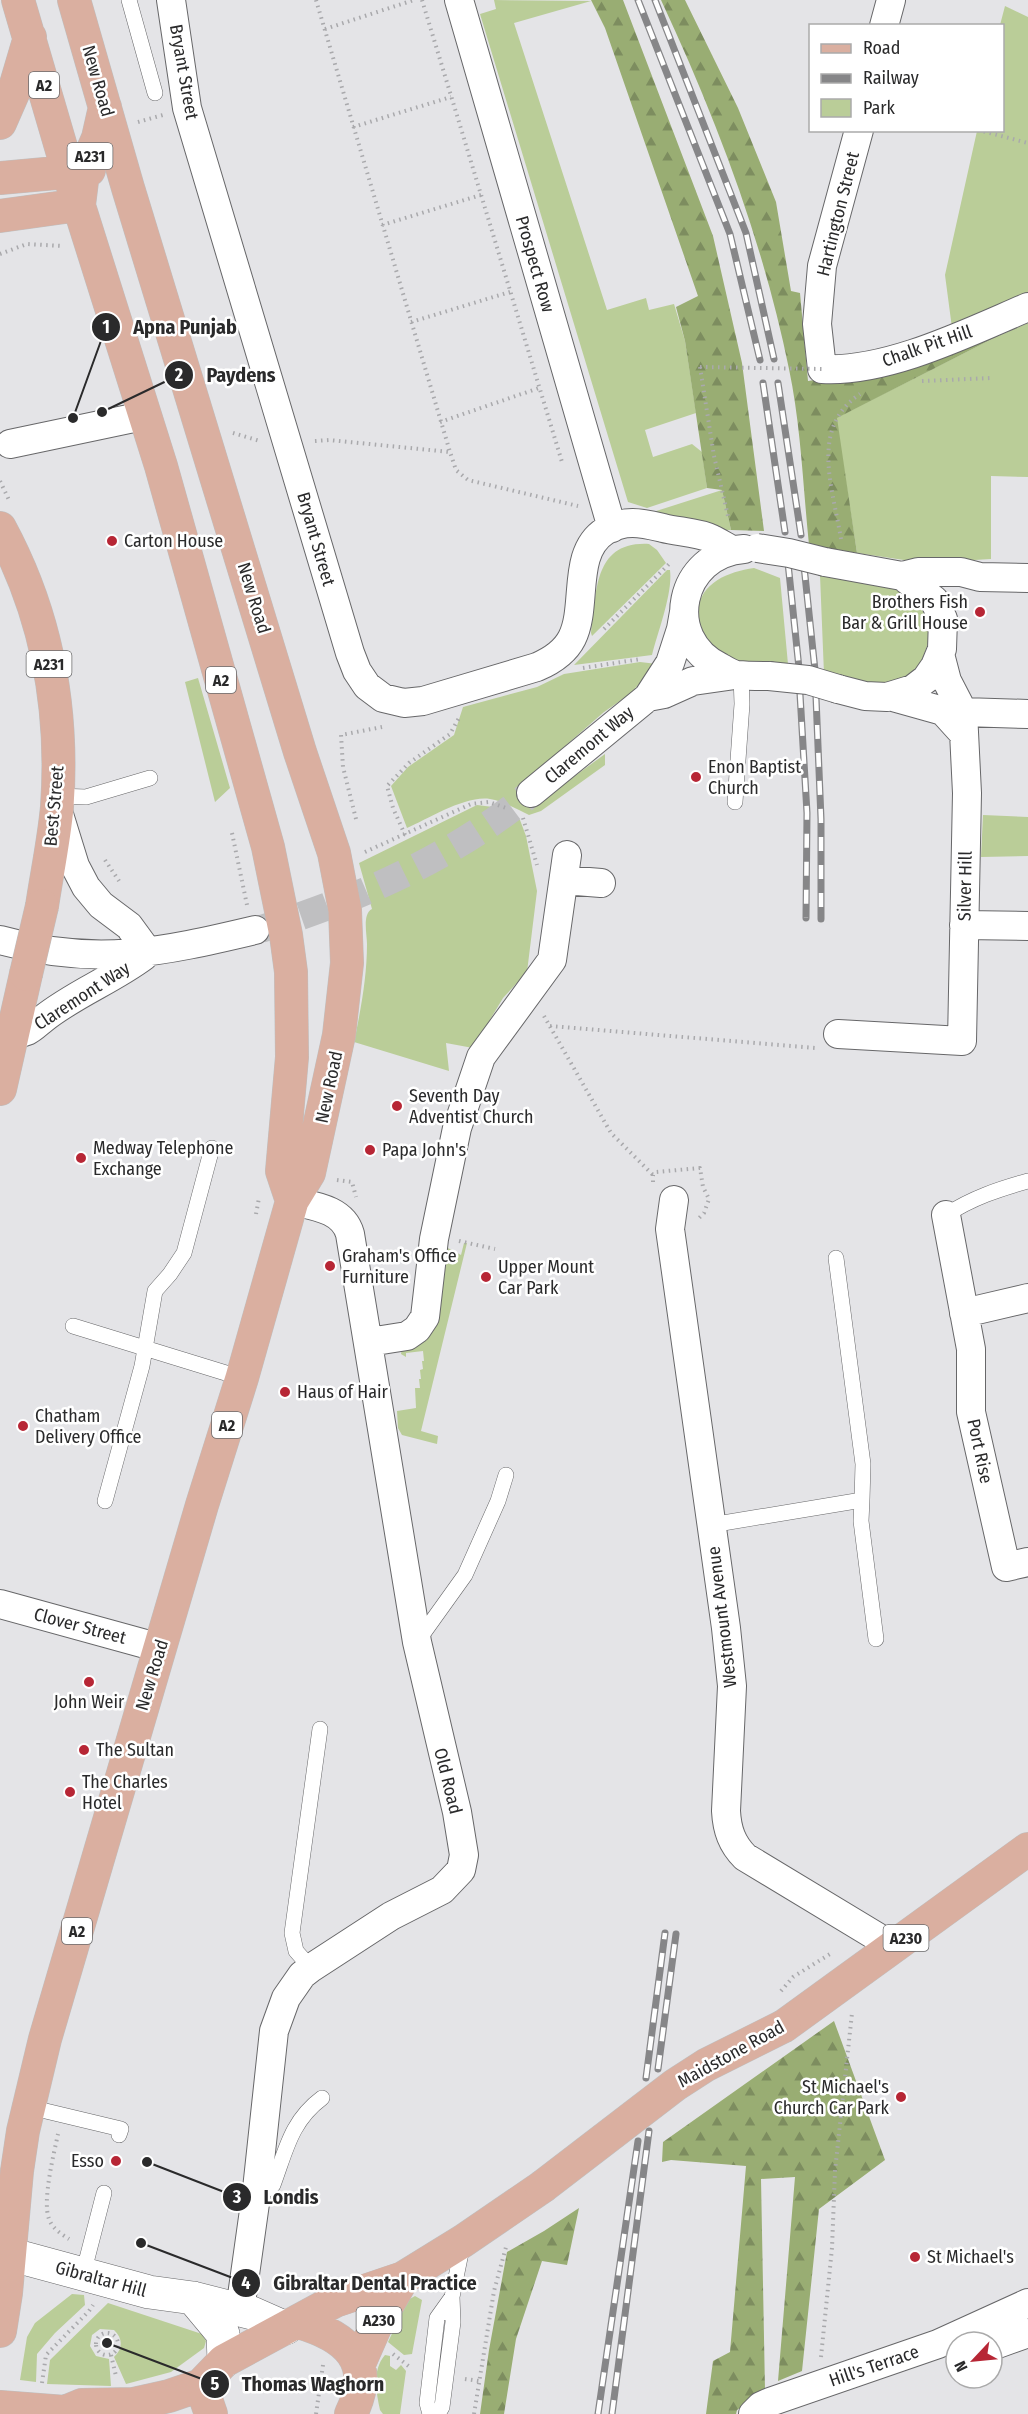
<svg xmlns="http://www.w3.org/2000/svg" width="1028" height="2414" viewBox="0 0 1028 2414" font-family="'Fira Sans Condensed',sans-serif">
  <defs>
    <pattern id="forest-firs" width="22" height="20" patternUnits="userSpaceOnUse" patternTransform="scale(1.5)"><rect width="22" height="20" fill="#99ad73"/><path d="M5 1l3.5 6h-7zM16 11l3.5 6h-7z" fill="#7d8d5f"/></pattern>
  </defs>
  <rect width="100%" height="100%" fill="#e4e4e7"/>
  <!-- green -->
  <path fill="#bacd98" d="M 494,0 L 591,1 L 514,23 L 607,310 L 646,298 L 649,310 L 674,304 L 685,341 L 696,413 L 645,430 L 653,457 L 692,444 L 702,452 L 707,488 L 647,508 L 628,502 L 480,14 L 496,9 Z
    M 1005,6 L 1028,17 L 1028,304 L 952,328 L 945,275 L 977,131 L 1002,130 L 1002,26 L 1000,25 Z
    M 1028,323 L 1028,477 L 991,476 L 991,559 L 924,563 L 857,553 L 836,418 L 998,336 Z
    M 722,490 L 731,530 L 709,530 L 650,513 Z
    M 649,544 L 657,550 L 666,563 L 592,636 L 591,633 C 597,592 593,541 649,544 Z
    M 754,568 L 780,578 L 789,675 L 733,663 L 701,636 C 700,629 697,620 697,612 C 701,582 728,572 754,568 Z
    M 667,570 L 670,570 C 673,593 658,631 652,655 L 574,665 Z
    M 820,575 L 896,588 L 921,605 L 929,627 L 928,643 L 921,663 L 913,674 L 888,686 L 824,674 Z
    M 640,662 L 657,664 L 630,694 L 604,712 L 548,761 L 539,802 L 605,754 L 605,765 L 541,811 L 529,815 C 516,809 503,801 490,799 C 466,795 428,819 407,828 L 391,786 L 408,767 L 454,735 L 463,707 L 537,687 L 564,674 Z
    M 198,678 L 230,788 L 215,802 L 185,682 Z
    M 477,805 L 501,808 L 520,820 L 526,836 L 537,891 L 527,972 L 503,998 L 473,1048 L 446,1043 L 449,1071 L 354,1042 C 361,1009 367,977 367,944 C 367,934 362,914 372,909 L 359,863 Z
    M 983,815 L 1028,817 L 1028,856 L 981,857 Z
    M 464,1243 L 467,1243 L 421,1431 L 438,1436 L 437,1444 L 402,1435 L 398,1428 L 397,1411 L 416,1408 L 415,1388 L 420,1388 L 419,1379 L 421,1379 L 420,1370 L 423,1369 L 422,1361 L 424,1361 L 423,1351 L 406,1353 L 406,1357 L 401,1354 L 402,1348 L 446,1247 L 461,1255 Z
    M 72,2294 L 84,2295 L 85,2305 L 55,2333 L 37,2354 L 36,2382 L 20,2380 L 27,2337 L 35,2323 Z
    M 415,2296 L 422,2300 L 412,2354 L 404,2355 L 388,2342 L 408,2300 Z
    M 108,2303 L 202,2334 L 206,2341 L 204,2348 L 171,2372 L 126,2384 L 114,2357 C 123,2349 123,2338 114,2330 L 100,2329 L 92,2335 L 90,2346 L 96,2356 L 109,2359 L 111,2386 L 47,2384 L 50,2360 Z
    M 385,2355 L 390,2356 L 390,2366 L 396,2370 L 401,2365 L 406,2371 L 400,2414 L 383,2414 L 380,2410 C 376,2392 372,2370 385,2355 Z"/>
  <!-- forest -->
  <path fill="url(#forest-firs)" d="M 591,0 L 623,0 L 713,236 L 742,363 L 764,531 L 731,530 L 722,490 L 707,488 L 685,341 L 676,307 L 698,296 L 605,28 Z
    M 661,0 L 685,0 L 738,108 L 776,202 L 791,291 L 800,293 L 808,381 L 859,373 L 995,328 L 998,336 L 837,418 L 857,553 L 809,545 C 803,487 801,426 789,369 C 763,241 716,118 661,0 Z
    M 834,2021 L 885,2160 L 819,2209 L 802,2371 L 778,2381 L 795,2177 L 761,2179 L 765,2390 L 737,2410 L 736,2414 L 706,2414 L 713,2361 L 730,2352 L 746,2166 L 671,2160 L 662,2162 L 663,2142 Z
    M 579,2208 L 567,2265 L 542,2261 L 516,2339 L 504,2414 L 480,2414 L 489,2350 L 507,2252 L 544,2231 Z"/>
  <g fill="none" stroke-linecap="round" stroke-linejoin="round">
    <!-- minor-tunnel -->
    <path stroke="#bfbfc1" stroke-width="28" stroke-dasharray="28 14" stroke-linecap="butt" d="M 261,929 C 358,899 452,858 531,793"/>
    <defs>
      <path id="service" d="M 129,0 L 155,93
        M 57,796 L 86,797 L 150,778
        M 735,802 L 742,704 L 741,675
        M 946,1215 C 972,1198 999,1189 1028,1181
        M 836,1258 L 863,1464 L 862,1500
        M 73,1326 L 242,1378
        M 105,1501 L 142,1366 L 155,1291 L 170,1274 L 184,1253 L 212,1148
        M 711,1525 L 862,1500 L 861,1521 L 876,1639
        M 417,1642 L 465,1575 L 498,1501 L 506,1475
        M 311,1968 L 296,1951 L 292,1933 L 320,1729
        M 29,2107 L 121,2129 L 119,2135
        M 257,2189 L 268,2189 L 273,2185 C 286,2150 291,2121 322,2098
        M 83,2274 L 104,2193
        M 430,2414 L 427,2403 L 437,2318 L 452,2297
        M 438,2414 L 442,2407 L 453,2322 L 452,2297 L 463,2243"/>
      <path id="minor" d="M 171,0 L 187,108 L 350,653 L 357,671 L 367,686 L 383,698 L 404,703 L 423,701 L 537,667 C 551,661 565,652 572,638 C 588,606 571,553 605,531 C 625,519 641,523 663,528 C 678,532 698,532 712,539 C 719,542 726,547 732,550
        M 459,0 L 612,528
        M 884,26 L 891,0
        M 859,130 L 822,266 L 817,324 L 822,369 C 887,373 969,332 1028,307
        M 10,444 L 143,416
        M 744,549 C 679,554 661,638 720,667 C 725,670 731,674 737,675 C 747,676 759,676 769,676
        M 825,562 L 902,576 L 934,600 L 943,619 L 942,649 L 935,666 L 926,679 L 913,689 L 887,697 L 865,696 L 838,689
        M 902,576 L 918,572 L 961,572 L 980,577 L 1028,578
        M 648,697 L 664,694 L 693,681 L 735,675
        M 893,697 L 943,711 L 962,732
        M 963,712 L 1028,714
        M 531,793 L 648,697 L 670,663 L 681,629 L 684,612
        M 57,808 L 75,866 L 86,887 L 101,905 L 129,926 L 148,952
        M 564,880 L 601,883
        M 964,925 L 1028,926
        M 0,940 C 95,967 162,952 255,930
        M 14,1032 C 27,1035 33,1027 43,1019 C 74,994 112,980 144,956
        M 838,1034 L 962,1041 L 967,793 L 963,712 L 947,681 L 940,654
        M 674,1200 L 670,1229 L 726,1628 L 732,1686 L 726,1811 C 727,1830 732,1844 745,1857 L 894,1947
        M 946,1215 L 971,1349 L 971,1412 L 1006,1567 L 1028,1562
        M 964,1313 L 1028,1298
        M 369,1342 L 407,1336 L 417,1329 L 425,1317 L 434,1239 L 457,1128 L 481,1057 L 552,960 L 567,855
        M 0,1604 L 160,1648
        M 240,2310 L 257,2189 L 274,2031 L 286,1998 L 302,1975 L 311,1968 L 391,1916 L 442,1890 L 461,1870 L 464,1855 L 457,1812 L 417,1642 L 350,1234 C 343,1209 314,1206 292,1201
        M 992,2346 L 1028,2333
        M 753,2414 L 761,2406 L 770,2402 L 938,2344 L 1028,2303"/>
      <path id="tertiary" d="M 9,2254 L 149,2292 L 193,2298 L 252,2313 L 286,2328
        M 193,2298 L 223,2334 L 224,2361"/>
      <path id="primary" d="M 18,0 L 68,171 L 161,466 L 268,847 L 286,935 L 291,972 L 292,1057 L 282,1171 L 292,1201
        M 0,123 L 14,91 L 30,37
        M 0,178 L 89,170
        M 0,216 L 79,205 L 83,173 L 98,138 L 105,107
        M 0,528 C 47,615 64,708 57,807 C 54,840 47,873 42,906
        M 0,1089 L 26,974
        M 784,2026 L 1028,1849
        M 298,2322 C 346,2336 377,2361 351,2414
        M 0,2331 L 6,2293 L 17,2171 L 23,2131 L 45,2039 L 202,1505 L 242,1378 L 292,1201 L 309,1173 L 339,1035 L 347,963 L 345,910 L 334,853 L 300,752 L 128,188 L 74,0
        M 359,2364 L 377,2323 L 403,2278
        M 201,2385 L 211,2414
        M 0,2407 L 65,2412 L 82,2405 L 133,2404 L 169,2396 L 201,2385 L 224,2361 L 335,2301 L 403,2278 L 463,2241 L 542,2187"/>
    </defs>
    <!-- service casing -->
    <use href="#service" stroke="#676769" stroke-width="16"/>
    <!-- minor casing -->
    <use href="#minor" stroke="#676769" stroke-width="30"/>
    <!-- tertiary casing -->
    <use href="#tertiary" stroke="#676769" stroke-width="34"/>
    <!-- primary casing -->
    <use href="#primary" stroke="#bfbfbf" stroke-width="34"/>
    <!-- path -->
    <path stroke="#a9a9ac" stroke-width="4" stroke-dasharray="1.5 4.5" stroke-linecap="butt" d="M 316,0 L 450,452
      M 422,0 L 562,462 L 564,461
      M 325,29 L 414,0
      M 138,122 L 163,115
      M 353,127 L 451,97
      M 978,130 L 1028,143
      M 382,225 L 481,195
      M 0,254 L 27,244 L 63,246
      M 411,322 L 510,292
      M 700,367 L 714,456 L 728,516
      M 922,381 L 991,378
      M 440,422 L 539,388
      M 233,433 L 260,441
      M 315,441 L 329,440 L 450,452 L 456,470 L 468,480 L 578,506
      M 0,481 L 9,500
      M 841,539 C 833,488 809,428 860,394
      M 604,629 L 669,564
      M 583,668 L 641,659
      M 523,818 L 537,865
      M 356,819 L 343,767 L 341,735 L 382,727
      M 232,833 L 247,905
      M 405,835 L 393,808 L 387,786 L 409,763 L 450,734 L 459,718
      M 365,852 L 471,804 L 489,802 L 509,809
      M 105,860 L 119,881
      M 544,1016 L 611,1133 L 653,1175
      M 550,1026 L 816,1048
      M 337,1180 L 352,1182 L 356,1197
      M 653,1182 L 653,1175 L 656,1172 L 700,1168 L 703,1187 L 709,1199 L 704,1213 L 698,1219
      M 256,1214 L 259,1198
      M 459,1241 L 495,1249
      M 781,1991 L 793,1977 L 830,1954
      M 58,2134 C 54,2153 42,2201 49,2219 C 52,2228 61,2234 69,2239
      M96 2344a11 11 0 1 1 22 0a11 11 0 1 1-22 0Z
      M 393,2354 L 411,2368
      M 111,2355 L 116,2376
      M 821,2357 L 832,2248 L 835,2171 L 852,2013
      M 465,2379 L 479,2381
      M 42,2383 L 46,2355 L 89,2311 L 93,2305
      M 316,2414 L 323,2365
      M 474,2414 L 494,2291 L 506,2247"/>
    <!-- service -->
    <use href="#service" stroke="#fff" stroke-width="15"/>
    <!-- minor -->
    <use href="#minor" stroke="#fff" stroke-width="28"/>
    <!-- tertiary -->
    <use href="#tertiary" stroke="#fff" stroke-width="33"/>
    <!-- primary -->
    <use href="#primary" stroke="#daafa0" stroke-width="33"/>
    <defs>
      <path id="rail" d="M 638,0 L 730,234 L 760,360
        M 655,0 L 746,233 L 774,359
        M 763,383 L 785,532
        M 778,383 L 801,535
        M 788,563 L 799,668
        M 804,566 L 815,670
        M 800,694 L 807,813 L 806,918
        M 816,697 L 821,819 L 821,919
        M 658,2069 L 676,1934
        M 646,2078 L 665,1933
        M 598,2414 L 638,2141
        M 612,2414 L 649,2131"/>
    </defs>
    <!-- rail casing -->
    <use href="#rail" stroke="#868688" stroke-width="7"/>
    <!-- rail -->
    <use href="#rail" stroke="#fff" stroke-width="4.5" stroke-dasharray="14" stroke-linecap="butt"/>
    <defs>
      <path id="minor-bridge" d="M 757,548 L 789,553 L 825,562
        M 769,676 L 808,680 L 838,689"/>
      <path id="primary-bridge" d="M 26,974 L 42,906
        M 542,2187 L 675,2085 L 706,2065 L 784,2026"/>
    </defs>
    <!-- minor-bridge casing -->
    <use href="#minor-bridge" stroke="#676769" stroke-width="30" stroke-linecap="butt"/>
    <!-- primary-bridge casing -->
    <use href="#primary-bridge" stroke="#bfbfbf" stroke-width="34" stroke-linecap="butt"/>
    <!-- path-bridge -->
    <path stroke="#a9a9ac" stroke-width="4" stroke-dasharray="1.5 4.5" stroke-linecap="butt" d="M 700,367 L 822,369"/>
    <!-- minor-bridge -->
    <use href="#minor-bridge" stroke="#fff" stroke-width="28"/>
    <!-- primary-bridge -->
    <use href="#primary-bridge" stroke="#daafa0" stroke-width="33"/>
  </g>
  <!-- markers -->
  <g fill="#b72635" stroke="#fff" stroke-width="2">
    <circle cx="112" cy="541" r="6"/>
    <circle cx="980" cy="612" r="6"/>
    <circle cx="696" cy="777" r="6"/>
    <circle cx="397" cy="1106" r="6"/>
    <circle cx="370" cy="1150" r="6"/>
    <circle cx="81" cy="1158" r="6"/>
    <circle cx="330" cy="1266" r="6"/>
    <circle cx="486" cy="1277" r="6"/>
    <circle cx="285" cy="1392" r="6"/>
    <circle cx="23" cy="1426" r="6"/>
    <circle cx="89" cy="1682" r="6"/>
    <circle cx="84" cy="1750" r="6"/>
    <circle cx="70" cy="1792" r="6"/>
    <circle cx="901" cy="2097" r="6"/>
    <circle cx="116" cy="2161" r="6"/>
    <circle cx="915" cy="2257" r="6"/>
  </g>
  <g text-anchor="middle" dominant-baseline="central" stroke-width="5" stroke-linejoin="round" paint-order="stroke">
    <!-- shield labels -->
    <g fill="#fff" stroke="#6a6a6b" stroke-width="1.5">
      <rect x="29" y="72" width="30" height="26" rx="4.5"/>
      <rect x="67.5" y="143" width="45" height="26" rx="4.5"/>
      <rect x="26.5" y="651" width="45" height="26" rx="4.5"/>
      <rect x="206" y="667" width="30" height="26" rx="4.5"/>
      <rect x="212" y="1412" width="30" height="26" rx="4.5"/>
      <rect x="62" y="1918" width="30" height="26" rx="4.5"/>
      <rect x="883.5" y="1925" width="45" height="26" rx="4.5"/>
      <rect x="356.5" y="2307" width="45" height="26" rx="4.5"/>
    </g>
    <g font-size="16" font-weight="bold" fill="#2a2a2b">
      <text x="44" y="85">A2</text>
      <text x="90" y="156">A231</text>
      <text x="49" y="664">A231</text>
      <text x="221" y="680">A2</text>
      <text x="227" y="1425">A2</text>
      <text x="77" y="1931">A2</text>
      <text x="906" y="1938">A230</text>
      <text x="379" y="2320">A230</text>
    </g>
    <!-- street labels -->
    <g font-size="18" fill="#2a2a2b" stroke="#fff">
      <text transform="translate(184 72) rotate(80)">Bryant Street</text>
      <text transform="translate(98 81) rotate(74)">New Road</text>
      <text transform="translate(838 214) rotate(-76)">Hartington Street</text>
      <text transform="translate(535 264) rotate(74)">Prospect Row</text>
      <text transform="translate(927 346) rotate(-19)">Chalk Pit Hill</text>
      <text transform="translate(316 539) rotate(74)">Bryant Street</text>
      <text transform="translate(254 598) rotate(73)">New Road</text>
      <text transform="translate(589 745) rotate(-40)">Claremont Way</text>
      <text transform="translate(54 806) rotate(-85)">Best Street</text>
      <text transform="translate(965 886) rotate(-89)">Silver Hill</text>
      <text transform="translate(82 996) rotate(-33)">Claremont Way</text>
      <text transform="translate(329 1087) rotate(-78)">New Road</text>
      <text transform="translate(980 1451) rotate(78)">Port Rise</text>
      <text transform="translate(722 1617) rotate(-97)">Westmount Avenue</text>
      <text transform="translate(80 1626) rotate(15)">Clover Street</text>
      <text transform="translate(152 1675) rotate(-73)">New Road</text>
      <text transform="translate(448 1781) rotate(76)">Old Road</text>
      <text transform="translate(731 2054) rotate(-29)">Maidstone Road</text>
      <text transform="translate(101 2279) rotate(15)">Gibraltar Hill</text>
      <text transform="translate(874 2366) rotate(-19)">Hill's Terrace</text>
    </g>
    <!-- poi labels -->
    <g font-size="18" fill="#2a2a2b" stroke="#fff" text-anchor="start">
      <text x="124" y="541">Carton House</text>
      <text x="968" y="602" text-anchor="end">Brothers Fish<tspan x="968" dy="21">Bar &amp; Grill House</tspan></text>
      <text x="708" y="767">Enon Baptist<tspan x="708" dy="21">Church</tspan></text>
      <text x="409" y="1096">Seventh Day<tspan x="409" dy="21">Adventist Church</tspan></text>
      <text x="93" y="1148">Medway Telephone<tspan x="93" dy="21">Exchange</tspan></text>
      <text x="382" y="1150">Papa John's</text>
      <text x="342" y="1256">Graham's Office<tspan x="342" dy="21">Furniture</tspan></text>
      <text x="498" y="1267">Upper Mount<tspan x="498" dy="21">Car Park</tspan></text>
      <text x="297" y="1392">Haus of Hair</text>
      <text x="35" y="1416">Chatham<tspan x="35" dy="21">Delivery Office</tspan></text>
      <text x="89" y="1702" text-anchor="middle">John Weir</text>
      <text x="96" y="1750">The Sultan</text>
      <text x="82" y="1782">The Charles<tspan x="82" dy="21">Hotel</tspan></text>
      <text x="889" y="2087" text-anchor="end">St Michael's<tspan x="889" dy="21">Church Car Park</tspan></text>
      <text x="104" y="2161" text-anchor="end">Esso</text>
      <text x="927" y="2257">St Michael's</text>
    </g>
  </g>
  <!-- callouts -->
  <path fill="none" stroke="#2a2a2b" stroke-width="2" d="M73 418L106 327M102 412L179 375M147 2162L237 2197M141 2243L246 2283M107 2343L215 2384"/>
  <g fill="#2a2a2b" stroke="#fff" stroke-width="2">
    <circle cx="73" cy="418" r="6"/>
    <circle cx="102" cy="412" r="6"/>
    <circle cx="147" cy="2162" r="6"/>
    <circle cx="141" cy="2243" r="6"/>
    <circle cx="107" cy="2343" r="6"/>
    <circle cx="106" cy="327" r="15"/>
    <circle cx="179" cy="375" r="15"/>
    <circle cx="237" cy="2197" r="15"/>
    <circle cx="246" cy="2283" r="15"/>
    <circle cx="215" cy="2384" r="15"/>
  </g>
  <g font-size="18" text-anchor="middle" font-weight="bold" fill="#fff">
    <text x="106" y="333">1</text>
    <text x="179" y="381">2</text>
    <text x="237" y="2203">3</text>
    <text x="246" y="2289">4</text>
    <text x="215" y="2390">5</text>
  </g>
  <g font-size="20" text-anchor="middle" font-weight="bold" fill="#2a2a2b" stroke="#fff" stroke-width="5" stroke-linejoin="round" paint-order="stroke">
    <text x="185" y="334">Apna Punjab</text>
    <text x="241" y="382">Paydens</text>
    <text x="291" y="2204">Londis</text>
    <text x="375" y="2290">Gibraltar Dental Practice</text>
    <text x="313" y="2391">Thomas Waghorn</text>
  </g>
  <!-- legend -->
  <rect x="809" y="24" width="195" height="108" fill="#ffffff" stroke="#aaaaaa" stroke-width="1.5"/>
  <rect x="821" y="44" width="30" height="9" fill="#daafa0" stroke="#aaaaaa" stroke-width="1.5"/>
  <text x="863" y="54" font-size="18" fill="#2a2a2b">Road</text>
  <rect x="821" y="74" width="30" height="9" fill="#868688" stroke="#aaaaaa" stroke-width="1.5"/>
  <text x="863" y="84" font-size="18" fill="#2a2a2b">Railway</text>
  <rect x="821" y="99" width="30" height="18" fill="#bacd98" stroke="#aaaaaa" stroke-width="1.5"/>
  <text x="863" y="114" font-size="18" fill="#2a2a2b">Park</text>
  <!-- north arrow -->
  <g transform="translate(974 2360) rotate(244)"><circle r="28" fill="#ffffff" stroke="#aaaaaa" stroke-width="1.5"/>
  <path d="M0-4.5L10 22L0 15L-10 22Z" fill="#b72635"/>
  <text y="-9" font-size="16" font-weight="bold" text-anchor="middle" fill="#2a2a2b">N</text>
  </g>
</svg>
